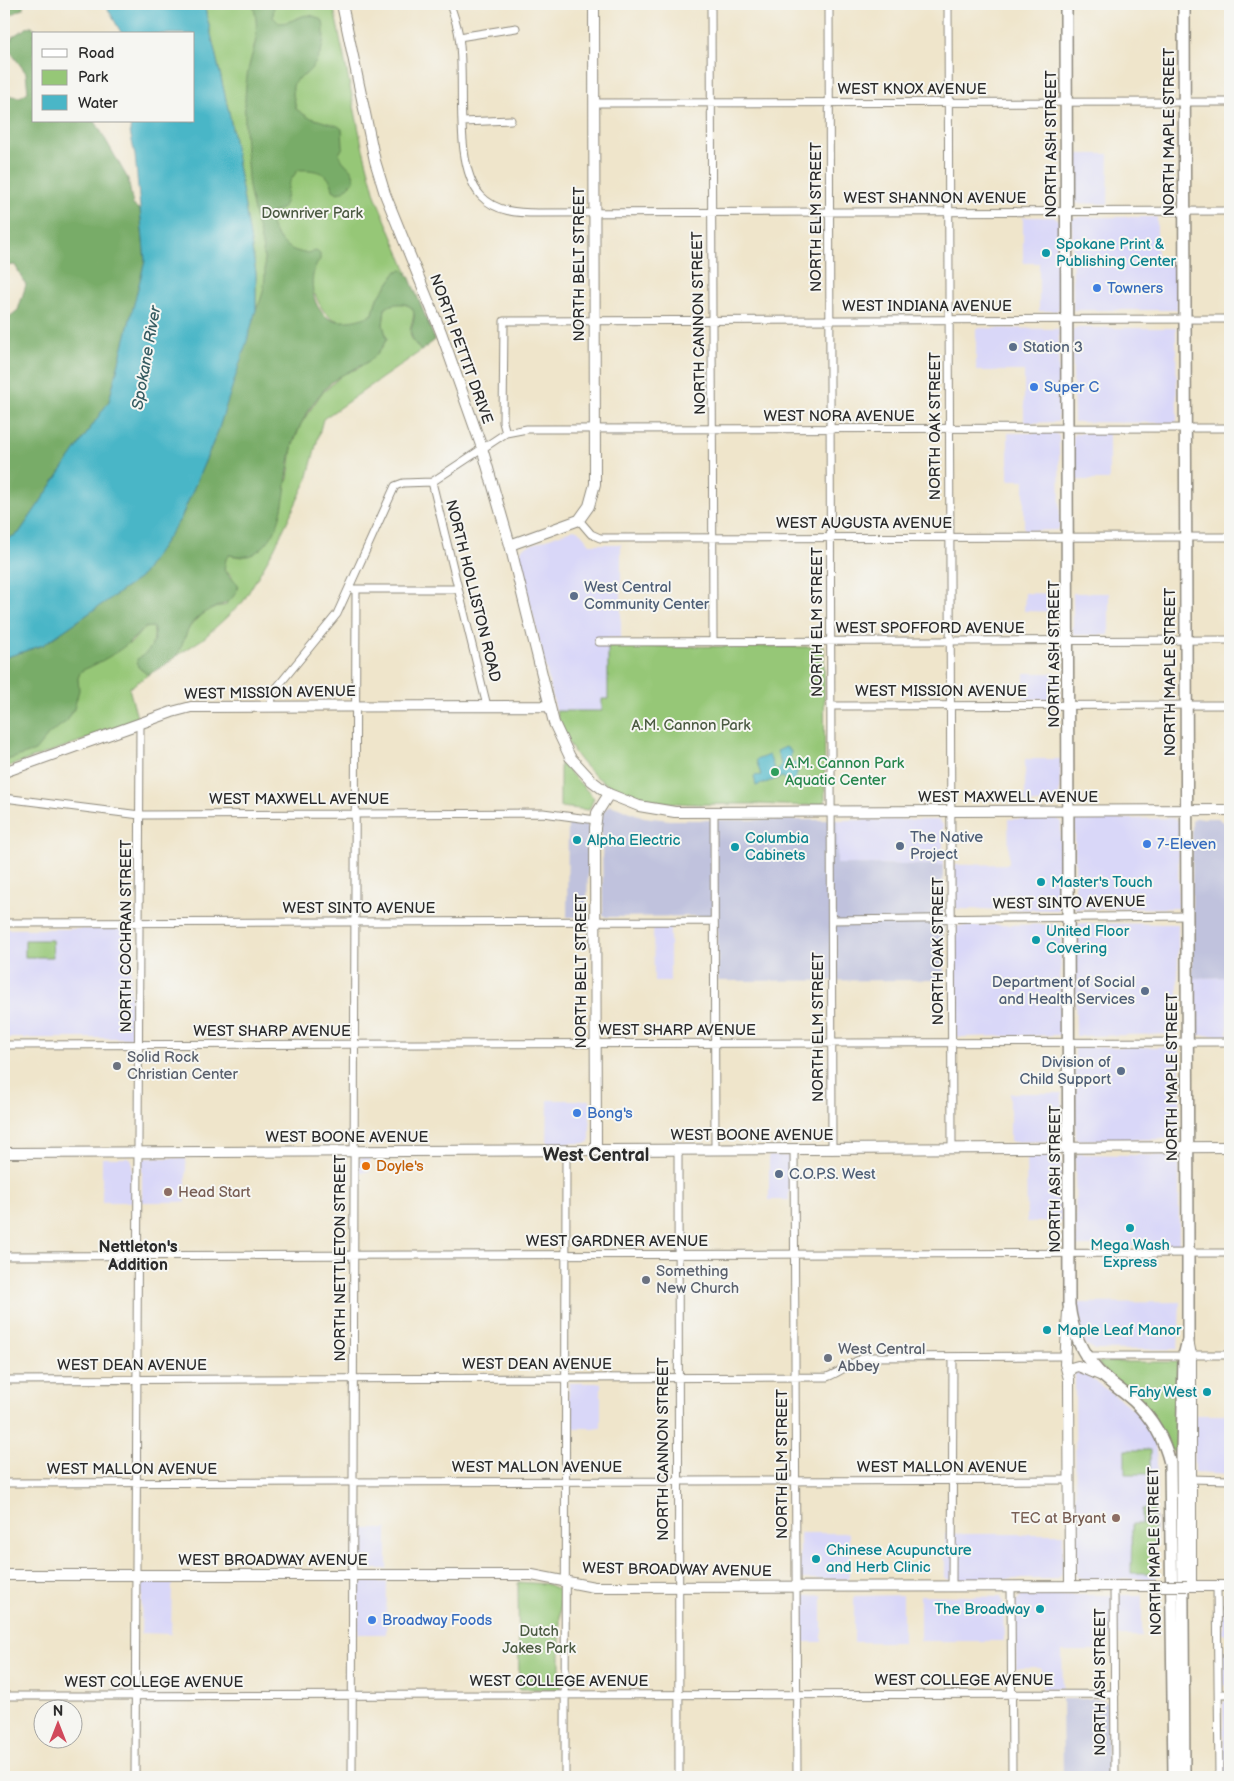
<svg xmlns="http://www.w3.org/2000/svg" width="1234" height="1781" viewBox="0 0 1234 1781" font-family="'Balsamiq Sans',sans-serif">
  <rect width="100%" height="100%" fill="#f6f6f2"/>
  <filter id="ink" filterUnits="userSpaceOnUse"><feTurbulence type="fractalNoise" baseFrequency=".02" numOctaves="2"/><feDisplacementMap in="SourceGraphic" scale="10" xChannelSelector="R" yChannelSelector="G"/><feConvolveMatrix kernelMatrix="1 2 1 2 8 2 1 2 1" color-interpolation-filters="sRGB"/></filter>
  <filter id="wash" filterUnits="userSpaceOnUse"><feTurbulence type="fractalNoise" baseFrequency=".0096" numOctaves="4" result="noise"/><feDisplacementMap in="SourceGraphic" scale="20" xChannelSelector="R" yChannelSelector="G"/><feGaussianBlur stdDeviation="1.12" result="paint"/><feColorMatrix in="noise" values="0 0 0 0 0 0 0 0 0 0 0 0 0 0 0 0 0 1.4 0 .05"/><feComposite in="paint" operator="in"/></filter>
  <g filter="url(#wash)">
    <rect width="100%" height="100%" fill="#efe5cb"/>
    <!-- built -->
    <path fill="#d9d7f8" d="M 1072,154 L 1109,154 L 1108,204 L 1073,203 Z
      M 1023,217 L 1055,217 L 1059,221 L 1059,308 L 1057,311 L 1039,311 L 1039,263 L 1023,263 Z
      M 1075,217 L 1157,217 L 1157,263 L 1178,263 L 1177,310 L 1073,310 L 1072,219 Z
      M 976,328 L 1059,329 L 1058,422 L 1024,423 L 1024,371 L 976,371 Z
      M 1075,328 L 1176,328 L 1177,421 L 1174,423 L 1074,422 L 1072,331 Z
      M 1008,433 L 1055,433 L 1059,436 L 1060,527 L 1057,530 L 1024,531 L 1024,480 L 1008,480 Z
      M 1075,433 L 1109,433 L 1109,480 L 1073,480 L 1073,436 Z
      M 574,529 L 579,531 L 590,544 L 621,544 L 621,638 L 608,638 L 608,699 L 602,712 L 556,711 L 519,556 L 522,548 Z
      M 1025,593 L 1060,594 L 1060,612 L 1024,611 Z
      M 1073,593 L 1109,593 L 1109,635 L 1073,635 Z
      M 1024,673 L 1060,673 L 1060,699 L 1024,699 Z
      M 1025,759 L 1061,759 L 1059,801 L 1025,804 Z
      M 1171,818 L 1177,820 L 1179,823 L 1178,908 L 1075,909 L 1075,820 Z
      M 1008,819 L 1057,819 L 1061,821 L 1060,908 L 1058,910 L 957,909 L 955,903 L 954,865 L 1009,864 Z
      M 837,820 L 939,820 L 943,825 L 943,865 L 837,864 Z
      M 1077,923 L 1178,924 L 1178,1034 L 1076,1036 L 1074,926 Z
      M 1057,924 L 1061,927 L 1060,1035 L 960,1037 L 956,1035 L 956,926 Z
      M 653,926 L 670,926 L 670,981 L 654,981 Z
      M 4,929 L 131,929 L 131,1038 L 4,1038 Z
      M 1227,977 L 1228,1036 L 1194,1035 L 1192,978 Z
      M 1078,1047 L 1177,1047 L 1180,1052 L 1179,1139 L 1076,1140 L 1075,1049 Z
      M 1010,1093 L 1062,1093 L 1061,1141 L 1010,1142 Z
      M 548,1100 L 590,1100 L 590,1139 L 588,1143 L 547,1144 Z
      M 1026,1154 L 1058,1154 L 1061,1156 L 1062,1222 L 1027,1222 Z
      M 1078,1154 L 1179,1156 L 1179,1246 L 1076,1246 L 1075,1157 Z
      M 769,1156 L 789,1156 L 789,1200 L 769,1200 Z
      M 362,1157 L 370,1157 L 370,1172 L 359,1172 L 359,1161 Z
      M 102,1158 L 129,1158 L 132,1160 L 132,1202 L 102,1202 Z
      M 145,1158 L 186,1158 L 186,1202 L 142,1202 L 142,1161 Z
      M 1180,1302 L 1178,1349 L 1096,1350 L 1085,1344 L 1080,1335 L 1075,1303 Z
      M 1078,1369 L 1135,1410 L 1150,1428 L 1155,1441 L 1157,1462 L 1155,1579 L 1082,1579 L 1076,1576 L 1075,1371 Z
      M 569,1383 L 601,1383 L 601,1428 L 567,1428 Z
      M 1194,1415 L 1230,1415 L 1230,1474 L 1195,1472 Z
      M 359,1529 L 387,1529 L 387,1569 L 359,1569 Z
      M 800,1533 L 849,1533 L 849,1579 L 800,1579 Z
      M 945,1534 L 1063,1534 L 1062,1574 L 1058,1579 L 945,1579 Z
      M 142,1582 L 172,1583 L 171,1634 L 141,1633 Z
      M 359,1582 L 387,1582 L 386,1634 L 358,1634 Z
      M 822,1595 L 822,1642 L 801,1642 L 801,1599 L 805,1596 Z
      M 903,1595 L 903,1642 L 854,1642 L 854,1596 Z
      M 920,1595 L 1001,1597 L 1003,1601 L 1004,1641 L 920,1641 Z
      M 1022,1595 L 1142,1595 L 1142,1636 L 1107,1636 L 1107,1651 L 1062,1651 L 1063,1688 L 1042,1689 L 1042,1668 L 1016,1668 L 1016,1601 Z
      M 1225,1595 L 1230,1595 L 1230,1634 L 1223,1634 L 1223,1598 Z
      M 1223,1651 L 1230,1651 L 1230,1687 L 1223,1685 Z
      M 1230,1700 L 1230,1774 L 1224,1774 L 1223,1704 L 1224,1701 Z"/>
    <!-- industrial -->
    <path fill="#c0c2dd" d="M 610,805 L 644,817 L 669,820 L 837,820 L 837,864 L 943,865 L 944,980 L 718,981 L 717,916 L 606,917 L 603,915 L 602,833 L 599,830 L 599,822 L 604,810 Z
      M 1195,818 L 1218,818 L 1230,829 L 1230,977 L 1192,978 L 1192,821 Z
      M 568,821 L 584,822 L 589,827 L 587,906 L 590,912 L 586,917 L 567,917 Z
      M 1062,1699 L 1102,1699 L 1107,1703 L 1107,1777 L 1063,1777 Z"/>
    <!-- green -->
    <path fill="#96c777" stroke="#607951" d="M 204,4 L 333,4 L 362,145 L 375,195 L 408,274 L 395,274 L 376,301 L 373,314 C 346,328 325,324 315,294 L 247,341 L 256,310 L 256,273 L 230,117 Z
      M 394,303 C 429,305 406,321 411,337 C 413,342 418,347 421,351 L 323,419 L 307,480 L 274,549 L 243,602 L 204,638 L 175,657 C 187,628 194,612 226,605 L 232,576 L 224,570 L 225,559 L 229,555 L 243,557 L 288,479 L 292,448 L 301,424 L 321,394 L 343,374 L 359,368 L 387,339 L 383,325 L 385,308 Z
      M 153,627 C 158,641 146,655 138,667 L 148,675 L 129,688 L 138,721 L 4,768 L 4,658 L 131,643 L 144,628 Z
      M 608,646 L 824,647 L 825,803 C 812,808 768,804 753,804 C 667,804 586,813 556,711 L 602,711 L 602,699 L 608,699 Z
      M 1228,758 L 1230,758 L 1230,803 L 1228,803 Z
      M 560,762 L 594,798 L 589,810 L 560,807 Z
      M 25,940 L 52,940 L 53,957 L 25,957 Z
      M 1097,1362 L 1179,1362 L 1176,1452 L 1173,1452 Z
      M 1125,1450 L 1150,1450 L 1150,1474 L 1125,1474 Z
      M 1142,1509 L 1154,1509 L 1153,1573 L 1131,1573 L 1132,1524 L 1142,1524 Z
      M 518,1582 L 547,1584 L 560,1590 L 560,1689 L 519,1689 Z"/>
    <!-- forest -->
    <path fill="#78ac68" stroke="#526c4a" d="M 4,4 L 23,4 L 24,8 L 4,19 Z
      M 253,4 L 274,4 L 273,17 L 279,23 C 298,23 303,7 323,21 C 326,40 322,58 308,72 C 305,76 298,78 295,81 C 290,89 295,101 296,109 L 308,117 L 338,126 L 342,129 L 343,147 L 339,154 C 343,166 355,167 354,181 L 344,191 L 338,193 L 333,190 C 331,172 314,169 298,170 C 295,174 291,179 289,184 C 285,198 288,210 271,213 C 267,229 284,249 300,252 C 304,254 311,252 316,251 L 320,254 L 320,260 C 307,274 311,306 327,317 C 339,325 361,320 373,314 L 376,301 L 397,271 L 403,270 L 409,276 L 435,340 L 421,351 C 418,347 413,342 412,337 C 409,330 413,325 414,318 C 416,300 395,302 385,308 L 383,325 L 387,339 C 373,363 367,362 344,374 C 325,383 309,408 300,426 C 297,433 293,441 292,448 C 283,481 289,532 255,553 C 248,558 238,556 229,555 L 226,559 L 224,570 L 238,585 C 234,608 213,604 198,617 C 184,628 185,646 175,657 C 168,664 156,670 148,675 L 138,667 L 137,659 C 149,653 158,641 153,627 L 144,628 C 126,648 106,660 81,671 L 78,678 L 79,690 L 74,709 L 67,721 L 49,734 L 35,751 L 4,761 L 4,658 L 43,645 L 140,578 L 181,518 L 218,431 L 256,310 C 279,268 251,220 248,177 C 246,147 243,115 246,85 C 249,50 263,43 253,4 Z
      M 30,26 L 45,34 L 34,34 L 34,121 L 95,121 L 128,179 L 133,205 L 140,210 L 145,261 L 109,401 L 19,533 L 4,541 L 4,321 L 18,310 L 26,285 L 15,265 L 4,266 L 4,95 L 20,97 L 28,92 L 26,73 L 7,47 L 13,36 Z"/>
    <!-- water -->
    <path fill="#4ab6c7" stroke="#3a7079" d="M 105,4 L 204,4 L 230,117 L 256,273 L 256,310 L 247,341 L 218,431 L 181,518 L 140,578 L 43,645 L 4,658 L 4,541 L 19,533 L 109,401 L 145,261 L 135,155 L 130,132 L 131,121 L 194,121 L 194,34 L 122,34 Z
      M 786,747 L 791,751 L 790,763 L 797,763 L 797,774 L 793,783 L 782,777 L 756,786 L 754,776 L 761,775 L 756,760 L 769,755 L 775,771 L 778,770 L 781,764 L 777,751 Z"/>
  </g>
  <g filter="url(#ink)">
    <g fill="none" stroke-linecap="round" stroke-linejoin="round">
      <defs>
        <path id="street" d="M 450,4 C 453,14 458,26 459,37 C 466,79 452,165 481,196 C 496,212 518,213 538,213 L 1230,211
          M 711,4 L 713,642
          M 829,4 L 832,1150
          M 948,4 L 952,1148
          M 459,37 L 516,28
          M 594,103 L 1230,102
          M 463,122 L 511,120
          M 506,433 L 503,422 L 504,321 L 1230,319
          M 432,482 L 487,706
          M 579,520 L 591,534 L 600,538 L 1230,537
          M 353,589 L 458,589
          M 599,642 L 1230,640
          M 831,706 L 1230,705
          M 270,707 L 274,691 L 337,614 L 395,486 L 403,483 L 432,482 L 506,433 L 527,429 L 1230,428
          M 4,798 L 140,815 L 543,813 L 596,820
          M 714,813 L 715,1150
          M 832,920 L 1187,916
          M 4,923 L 713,921
          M 4,1045 L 1230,1042
          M 794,1150 L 797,1777
          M 678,1151 L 679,1777
          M 4,1256 L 1230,1253
          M 1191,1355 L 1230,1355
          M 1085,1358 L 1087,1356 L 1184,1356
          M 4,1380 L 827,1377 C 841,1372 851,1362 866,1357 L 1065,1356
          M 1190,1479 L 1230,1480
          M 4,1483 L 1070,1480
          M 952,1586 L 953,1357
          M 1011,1586 L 1012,1777
          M 1114,1586 L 1115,1777
          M 1217,1586 L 1219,1777
          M 1219,1694 L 1230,1694
          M 4,1696 L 1115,1694
          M 135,1777 L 140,724
          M 352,1777 L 356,589
          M 565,1777 L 566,1151"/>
        <path id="secondary" d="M 342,4 L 375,161 L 385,194 L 441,332 L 482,448 L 510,545 L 554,723 L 570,757 L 592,781 L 609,794 L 639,806 L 675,812 L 1230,810
          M 510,545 L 579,520 L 589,506 L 595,484 L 594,4
          M 4,772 L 172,712 L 191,707 L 548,706
          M 596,1151 L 595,828 L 597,813 L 609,794
          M 4,1153 L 1230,1147
          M 1068,1311 L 1065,1364 L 1069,1379 L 1070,1586
          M 1188,1340 L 1191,1355 L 1191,1586
          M 1069,1373 L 1071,1368 L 1078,1366 L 1102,1376
          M 4,1575 L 532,1575 L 594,1587 L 1165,1586
          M 1187,1586 L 1230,1586"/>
        <path id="primary" d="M 1066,4 L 1069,1305 C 1072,1329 1080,1352 1098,1371 C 1108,1382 1122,1390 1134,1401 C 1152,1418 1164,1438 1170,1463 L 1174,1777
          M 1184,4 L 1188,1253 L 1188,1340 L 1184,1356 L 1182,1453 L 1184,1777"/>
      </defs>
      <!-- street casing -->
      <use href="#street" stroke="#8d887b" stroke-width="9"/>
      <!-- secondary casing -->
      <use href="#secondary" stroke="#8d887b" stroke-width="12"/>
      <!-- primary casing -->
      <use href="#primary" stroke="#8d887b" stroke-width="14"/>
      <!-- street -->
      <use href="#street" stroke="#fff" stroke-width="7"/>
      <!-- secondary -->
      <use href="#secondary" stroke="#fff" stroke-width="10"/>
      <!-- primary -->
      <use href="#primary" stroke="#fff" stroke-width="11"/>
      <defs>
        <path id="secondary-bridge" d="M 1165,1586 L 1187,1586"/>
      </defs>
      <!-- secondary-bridge casing -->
      <use href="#secondary-bridge" stroke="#8d887b" stroke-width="12" stroke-linecap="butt"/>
      <!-- secondary-bridge -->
      <use href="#secondary-bridge" stroke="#fff" stroke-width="10"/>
    </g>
  </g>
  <!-- markers -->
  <g fill="#0f9aa8" stroke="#f6f6f2" stroke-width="2">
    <circle cx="1046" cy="253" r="5"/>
    <circle cx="577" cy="840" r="5"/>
    <circle cx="735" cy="847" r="5"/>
    <circle cx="1041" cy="882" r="5"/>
    <circle cx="1036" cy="940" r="5"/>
    <circle cx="1130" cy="1228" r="5"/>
    <circle cx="1047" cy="1330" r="5"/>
    <circle cx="1207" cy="1392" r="5"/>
    <circle cx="816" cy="1559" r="5"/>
    <circle cx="1040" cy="1609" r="5"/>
  </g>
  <g fill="#3f7fe0" stroke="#f6f6f2" stroke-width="2">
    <circle cx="1097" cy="288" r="5"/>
    <circle cx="1034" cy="387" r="5"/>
    <circle cx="1147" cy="844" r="5"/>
    <circle cx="577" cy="1113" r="5"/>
    <circle cx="372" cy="1620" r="5"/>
  </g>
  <g fill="#5c6f8a" stroke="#f6f6f2" stroke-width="2">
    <circle cx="1013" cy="347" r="5"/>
    <circle cx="574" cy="596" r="5"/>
    <circle cx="900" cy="846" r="5"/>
    <circle cx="1145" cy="991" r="5"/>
    <circle cx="1121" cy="1071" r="5"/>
    <circle cx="779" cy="1174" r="5"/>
  </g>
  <circle fill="#2e9e5b" stroke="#f6f6f2" stroke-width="2" cx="775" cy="772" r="5"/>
  <g fill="#6b7280" stroke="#f6f6f2" stroke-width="2">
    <circle cx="117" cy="1066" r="5"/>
    <circle cx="646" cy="1280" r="5"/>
    <circle cx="828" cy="1358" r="5"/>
  </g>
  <circle fill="#e8710a" stroke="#f6f6f2" stroke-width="2" cx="366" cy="1166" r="5"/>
  <g fill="#8d6e63" stroke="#f6f6f2" stroke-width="2">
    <circle cx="168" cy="1192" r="5"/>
    <circle cx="1116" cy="1518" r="5"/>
  </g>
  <g text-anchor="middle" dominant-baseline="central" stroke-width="4" stroke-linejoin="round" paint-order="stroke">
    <!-- street labels -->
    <g font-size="15" fill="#2b2b2b" stroke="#f6f6f2">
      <text x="912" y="89">WEST KNOX AVENUE</text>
      <text transform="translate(1169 132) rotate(-90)">NORTH MAPLE STREET</text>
      <text transform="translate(1051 144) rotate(-90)">NORTH ASH STREET</text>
      <text x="935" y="198">WEST SHANNON AVENUE</text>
      <text transform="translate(816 217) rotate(-90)">NORTH ELM STREET</text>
      <text transform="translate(579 264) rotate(-90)">NORTH BELT STREET</text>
      <text x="927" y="306">WEST INDIANA AVENUE</text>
      <text transform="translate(699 323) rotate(-91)">NORTH CANNON STREET</text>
      <text transform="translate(461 349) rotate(70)">NORTH PETTIT DRIVE</text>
      <text x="839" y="416">WEST NORA AVENUE</text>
      <text transform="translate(935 426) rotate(-90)">NORTH OAK STREET</text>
      <text x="864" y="523">WEST AUGUSTA AVENUE</text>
      <text transform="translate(473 591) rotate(76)">NORTH HOLLISTON ROAD</text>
      <text transform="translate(817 622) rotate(-90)">NORTH ELM STREET</text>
      <text x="930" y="628">WEST SPOFFORD AVENUE</text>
      <text transform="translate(1054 654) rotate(-90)">NORTH ASH STREET</text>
      <text transform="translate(1170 672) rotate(-90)">NORTH MAPLE STREET</text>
      <text x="941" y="691">WEST MISSION AVENUE</text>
      <text transform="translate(270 693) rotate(-1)">WEST MISSION AVENUE</text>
      <text x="1008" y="797">WEST MAXWELL AVENUE</text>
      <text x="299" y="799">WEST MAXWELL AVENUE</text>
      <text transform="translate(1069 903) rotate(-1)">WEST SINTO AVENUE</text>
      <text x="359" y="908">WEST SINTO AVENUE</text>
      <text transform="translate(126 936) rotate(-90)">NORTH COCHRAN STREET</text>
      <text transform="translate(938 951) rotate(-90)">NORTH OAK STREET</text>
      <text transform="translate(581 971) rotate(-90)">NORTH BELT STREET</text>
      <text transform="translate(818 1027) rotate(-90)">NORTH ELM STREET</text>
      <text x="677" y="1030">WEST SHARP AVENUE</text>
      <text x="272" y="1031">WEST SHARP AVENUE</text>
      <text transform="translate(1172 1077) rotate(-90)">NORTH MAPLE STREET</text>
      <text x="752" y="1135">WEST BOONE AVENUE</text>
      <text x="347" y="1137">WEST BOONE AVENUE</text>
      <text transform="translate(1055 1179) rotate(-90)">NORTH ASH STREET</text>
      <text x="617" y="1241">WEST GARDNER AVENUE</text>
      <text transform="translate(340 1258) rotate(-90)">NORTH NETTLETON STREET</text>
      <text x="537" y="1364">WEST DEAN AVENUE</text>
      <text x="132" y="1365">WEST DEAN AVENUE</text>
      <text transform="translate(663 1449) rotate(-90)">NORTH CANNON STREET</text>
      <text transform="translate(782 1464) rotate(-90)">NORTH ELM STREET</text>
      <text x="537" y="1467">WEST MALLON AVENUE</text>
      <text x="942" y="1467">WEST MALLON AVENUE</text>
      <text x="132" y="1469">WEST MALLON AVENUE</text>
      <text transform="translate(1155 1551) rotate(-91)">NORTH MAPLE STREET</text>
      <text x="273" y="1560">WEST BROADWAY AVENUE</text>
      <text transform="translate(677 1570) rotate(1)">WEST BROADWAY AVENUE</text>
      <text x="964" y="1680">WEST COLLEGE AVENUE</text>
      <text x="559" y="1681">WEST COLLEGE AVENUE</text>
      <text x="154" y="1682">WEST COLLEGE AVENUE</text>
      <text transform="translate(1100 1682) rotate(-90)">NORTH ASH STREET</text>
    </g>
    <!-- park labels -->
    <g font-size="15" fill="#4b5a42" stroke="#f6f6f2">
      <text x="312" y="213">Downriver Park</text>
      <text x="691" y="725">A.M. Cannon Park</text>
      <text x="539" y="1631">Dutch<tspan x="539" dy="17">Jakes Park</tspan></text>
    </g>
    <!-- culture labels -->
    <g font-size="15" fill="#0d838f" stroke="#f6f6f2" text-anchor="start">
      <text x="1056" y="244">Spokane Print &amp;<tspan x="1056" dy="17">Publishing Center</tspan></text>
      <text x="745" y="838">Columbia<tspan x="745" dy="17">Cabinets</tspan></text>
      <text x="587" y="840">Alpha Electric</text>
      <text x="1051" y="882">Master's Touch</text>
      <text x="1046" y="931">United Floor<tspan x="1046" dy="17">Covering</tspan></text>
      <text x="1130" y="1245" text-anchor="middle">Mega Wash<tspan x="1130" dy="17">Express</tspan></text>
      <text x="1057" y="1330">Maple Leaf Manor</text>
      <text x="1197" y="1392" text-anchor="end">Fahy West</text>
      <text x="826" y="1550">Chinese Acupuncture<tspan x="826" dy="17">and Herb Clinic</tspan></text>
      <text x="1030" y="1609" text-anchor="end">The Broadway</text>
    </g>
    <!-- shop labels -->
    <g font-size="15" fill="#366cbe" stroke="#f6f6f2" text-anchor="start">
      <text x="1107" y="288">Towners</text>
      <text x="1044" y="387">Super C</text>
      <text x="1157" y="844">7-Eleven</text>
      <text x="587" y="1113">Bong's</text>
      <text x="382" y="1620">Broadway Foods</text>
    </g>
    <!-- service labels -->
    <g font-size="15" fill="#4e5e75" stroke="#f6f6f2" text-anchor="start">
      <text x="1023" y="347">Station 3</text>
      <text x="584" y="587">West Central<tspan x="584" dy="17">Community Center</tspan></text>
      <text x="910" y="837">The Native<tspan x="910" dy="17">Project</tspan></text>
      <text x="1135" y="982" text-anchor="end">Department of Social<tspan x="1135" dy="17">and Health Services</tspan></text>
      <text x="1111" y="1062" text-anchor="end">Division of<tspan x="1111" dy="17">Child Support</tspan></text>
      <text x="789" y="1174">C.O.P.S. West</text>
    </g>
    <!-- leisure labels -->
    <g font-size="15" fill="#27864d" stroke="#f6f6f2" text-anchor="start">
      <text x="785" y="763">A.M. Cannon Park<tspan x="785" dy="17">Aquatic Center</tspan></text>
    </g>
    <!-- worship labels -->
    <g font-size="15" fill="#5b616d" stroke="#f6f6f2" text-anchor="start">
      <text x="127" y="1057">Solid Rock<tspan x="127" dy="17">Christian Center</tspan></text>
      <text x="656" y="1271">Something<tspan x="656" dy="17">New Church</tspan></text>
      <text x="838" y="1349">West Central<tspan x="838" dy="17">Abbey</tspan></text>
    </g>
    <!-- food labels -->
    <g font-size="15" fill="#c56008" stroke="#f6f6f2" text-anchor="start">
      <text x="376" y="1166">Doyle's</text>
    </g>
    <!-- education labels -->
    <g font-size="15" fill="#785e54" stroke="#f6f6f2" text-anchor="start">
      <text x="178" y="1192">Head Start</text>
      <text x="1106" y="1518" text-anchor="end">TEC at Bryant</text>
    </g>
    <!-- water labels -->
    <g font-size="16" font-style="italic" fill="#365c62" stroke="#f6f6f2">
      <text transform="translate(147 358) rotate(-80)">Spokane River</text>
    </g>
    <!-- neighbourhood labels -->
    <g font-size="16" font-weight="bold" fill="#2b2b2b" stroke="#f6f6f2">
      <text x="138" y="1247">Nettleton's<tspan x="138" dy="18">Addition</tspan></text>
    </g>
    <!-- quarter labels -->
    <g font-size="18" font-weight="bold" fill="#2b2b2b" stroke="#f6f6f2">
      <text x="596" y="1155">West Central</text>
    </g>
  </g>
  <!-- margin -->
  <rect width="1234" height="1781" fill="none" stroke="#f6f6f2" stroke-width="20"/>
  <!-- legend -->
  <rect x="32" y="32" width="162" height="90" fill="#f6f6f2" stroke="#a5a5a2"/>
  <rect x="42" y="49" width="25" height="8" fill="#ffffff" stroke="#a5a5a2"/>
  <text x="78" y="58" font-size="15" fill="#2b2b2b">Road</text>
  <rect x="42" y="70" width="25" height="15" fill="#96c777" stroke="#a5a5a2"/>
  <text x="78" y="82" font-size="15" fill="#2b2b2b">Park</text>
  <rect x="42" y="95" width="25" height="15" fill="#4ab6c7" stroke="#a5a5a2"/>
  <text x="78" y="108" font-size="15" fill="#2b2b2b">Water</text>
  <!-- north arrow -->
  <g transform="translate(58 1724)"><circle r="24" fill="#f6f6f2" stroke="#a5a5a2"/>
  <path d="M0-4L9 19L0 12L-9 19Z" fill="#d1495b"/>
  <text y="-8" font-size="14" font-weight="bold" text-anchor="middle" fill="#2b2b2b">N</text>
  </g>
</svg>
